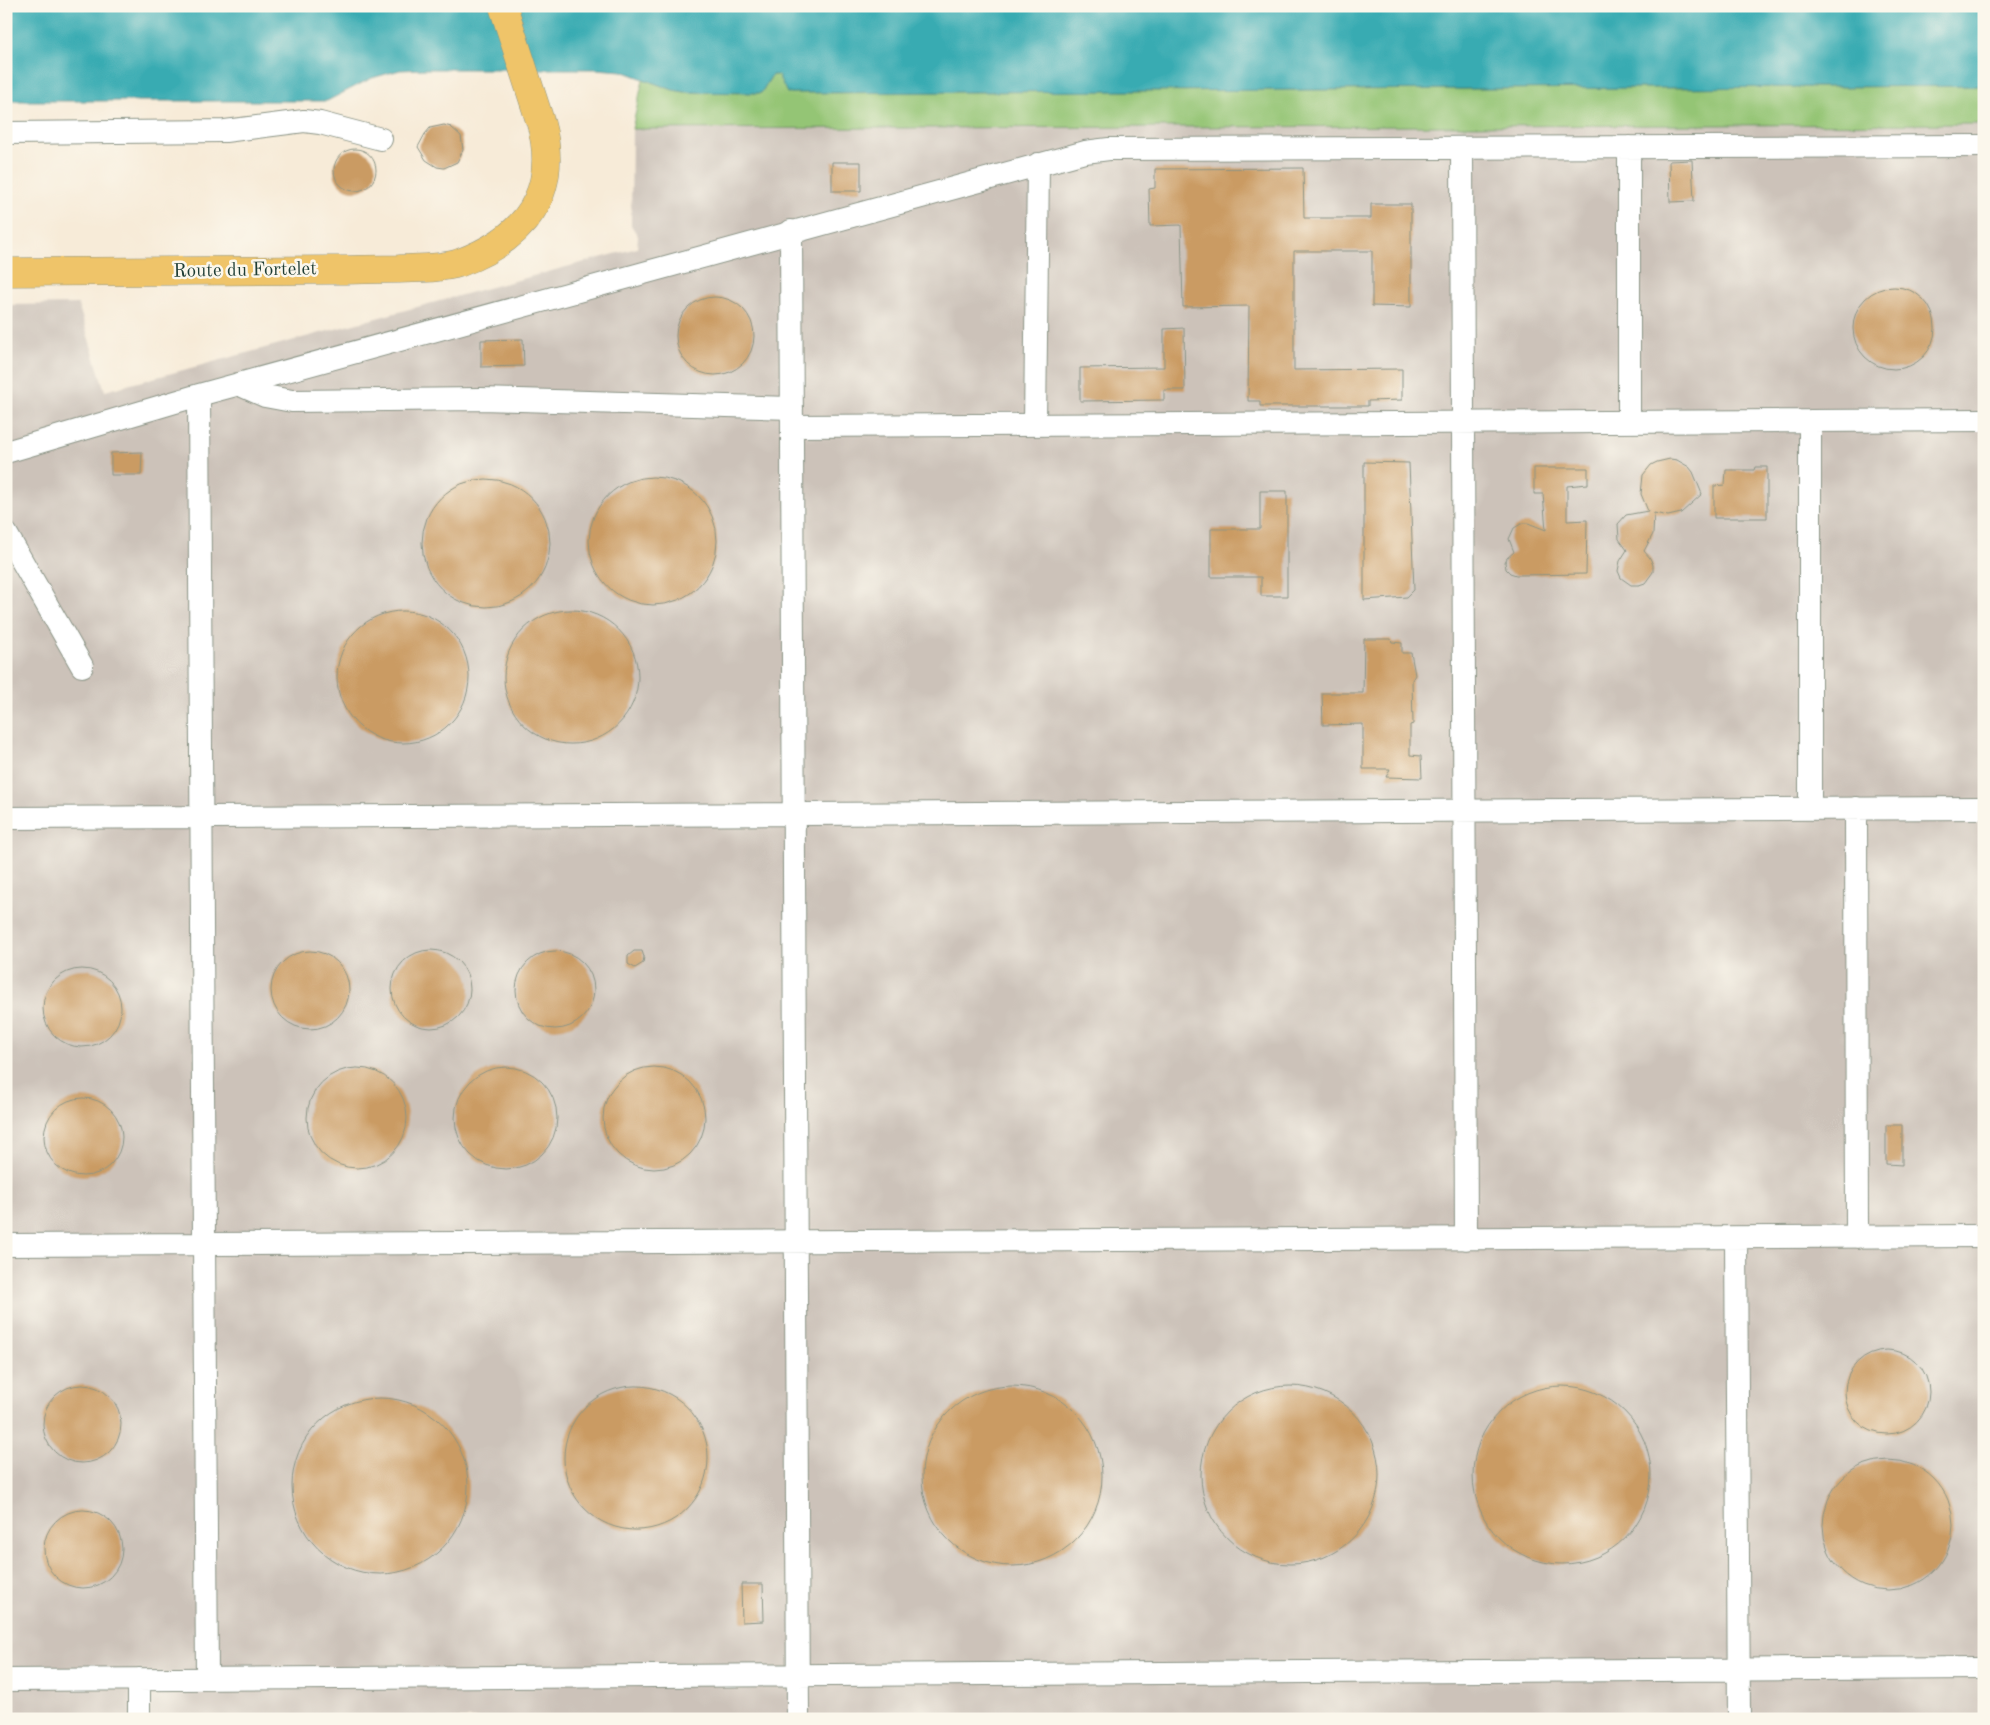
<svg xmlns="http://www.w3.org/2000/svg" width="1990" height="1725" viewBox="0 0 1990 1725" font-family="'Old Standard TT',serif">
  <rect width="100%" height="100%" fill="#fbf7ec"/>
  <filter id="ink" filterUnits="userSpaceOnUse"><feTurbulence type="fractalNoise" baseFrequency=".02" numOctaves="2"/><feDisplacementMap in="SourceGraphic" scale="10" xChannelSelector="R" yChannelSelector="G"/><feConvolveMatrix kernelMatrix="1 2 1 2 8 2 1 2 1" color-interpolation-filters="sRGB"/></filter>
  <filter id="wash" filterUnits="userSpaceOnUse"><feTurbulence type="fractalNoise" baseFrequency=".0096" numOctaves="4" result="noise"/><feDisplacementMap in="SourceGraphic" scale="20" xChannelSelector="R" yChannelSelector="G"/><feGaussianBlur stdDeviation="1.12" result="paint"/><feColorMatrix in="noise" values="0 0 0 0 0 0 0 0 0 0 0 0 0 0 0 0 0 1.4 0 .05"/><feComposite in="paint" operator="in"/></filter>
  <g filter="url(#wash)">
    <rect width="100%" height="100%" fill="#f7ebd8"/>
    <!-- industrial -->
    <path fill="#ccc2b9" d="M 1984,124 L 1984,1719 L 6,1719 L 6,305 L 78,304 L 105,391 L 637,248 L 638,236 L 631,225 L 632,129 Z"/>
    <!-- green -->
    <path fill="#94c575" stroke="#5a8154" d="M 772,75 L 779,75 L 787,93 L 1984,86 L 1984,124 L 632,129 L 643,79 L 673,90 L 685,92 L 761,93 Z"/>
    <!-- water -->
    <path fill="#39abb2" stroke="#2c7473" d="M 6,6 L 1984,6 L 1984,86 L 787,93 L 778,75 L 772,75 L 761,93 L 685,92 L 673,90 L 622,71 L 597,69 L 425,69 L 400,70 L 372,78 L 327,101 L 6,101 Z"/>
    <g id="blocks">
      <!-- building -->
      <path fill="#ca9b63" d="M 444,125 L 451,127 L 461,136 L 463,150 L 457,162 L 444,168 L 437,167 L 426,160 L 418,147 L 425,134 L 430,128 Z
        M334 170a21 21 0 1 1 42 0a21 21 0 1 1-42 0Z
        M 1692,160 L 1694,201 L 1670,202 L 1669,161 Z
        M 832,162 L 861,162 L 861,191 L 832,191 Z
        M 1303,168 L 1304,218 L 1371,218 L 1371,204 L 1411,204 L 1411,307 L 1372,306 L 1372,251 L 1294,251 L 1294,370 L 1402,369 L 1402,400 L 1368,401 L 1368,406 L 1260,406 L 1260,401 L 1248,401 L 1249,306 L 1183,307 L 1181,225 L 1150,226 L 1149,189 L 1155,188 L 1155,169 Z
        M1853 328a41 41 0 1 1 82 0a41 41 0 1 1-82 0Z
        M676 336a39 39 0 1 1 78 0a39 39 0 1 1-78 0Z
        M 1184,328 L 1185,390 L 1164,390 L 1164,400 L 1080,401 L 1080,368 L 1164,367 L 1164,329 Z
        M 523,339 L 524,366 L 481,367 L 481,340 Z
        M 142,452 L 141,475 L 111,475 L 111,453 Z
        M 1670,459 L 1677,460 L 1689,467 L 1693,472 L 1702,494 L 1681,513 L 1668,516 L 1654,513 L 1653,534 L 1644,551 L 1650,558 L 1653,565 L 1653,572 L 1645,583 L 1639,585 L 1631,585 L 1621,578 L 1618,571 L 1620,561 L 1627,550 L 1619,539 L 1618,524 L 1626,515 L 1648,511 L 1641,494 L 1643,475 L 1651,465 L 1657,462 Z
        M 1364,462 L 1409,463 L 1414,590 L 1407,597 L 1364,600 Z
        M 1755,467 L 1767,467 L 1767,518 L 1714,518 L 1714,486 L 1725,485 L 1726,470 L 1754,470 Z
        M 1534,468 L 1588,468 L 1588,484 L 1567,486 L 1567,521 L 1587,520 L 1586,574 L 1516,575 L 1510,573 L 1506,569 L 1505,562 L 1507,558 L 1514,552 L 1509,539 L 1514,528 L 1523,523 L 1528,523 L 1546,530 L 1543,494 L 1534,494 Z
        M589 541a64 64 0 1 1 128 0a64 64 0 1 1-128 0Z
        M422 543a64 64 0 1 1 128 0a64 64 0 1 1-128 0Z
        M 1260,491 L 1287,491 L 1287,596 L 1261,596 L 1261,577 L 1211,577 L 1211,529 L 1260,529 Z
        M504 677a67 67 0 1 1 134 0a67 67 0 1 1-134 0Z
        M337 677a66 66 0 1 1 132 0a66 66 0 1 1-132 0Z
        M 1364,639 L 1391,639 L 1392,642 L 1402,643 L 1402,653 L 1411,653 L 1415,675 L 1412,680 L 1413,724 L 1410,725 L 1410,755 L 1421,756 L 1422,778 L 1386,777 L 1390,769 L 1363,769 L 1363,724 L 1323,725 L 1322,693 L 1363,693 Z
        M392 989a39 39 0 1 1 78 0a39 39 0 1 1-78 0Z
        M516 990a39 39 0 1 1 78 0a39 39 0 1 1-78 0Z
        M271 990a39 39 0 1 1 78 0a39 39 0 1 1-78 0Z
        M 634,951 L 642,951 L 644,957 L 643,963 L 635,968 L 628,964 L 628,956 Z
        M43 1008a39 39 0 1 1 78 0a39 39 0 1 1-78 0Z
        M455 1118a51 51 0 1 1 102 0a51 51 0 1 1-102 0Z
        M603 1118a51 51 0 1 1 102 0a51 51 0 1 1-102 0Z
        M307 1118a50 50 0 1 1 100 0a50 50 0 1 1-100 0Z
        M44 1137a39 39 0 1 1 78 0a39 39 0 1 1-78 0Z
        M 1886,1125 L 1902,1125 L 1902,1165 L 1886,1164 Z
        M1845 1392a42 42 0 1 1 84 0a42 42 0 1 1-84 0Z
        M43 1424a39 39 0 1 1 78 0a39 39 0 1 1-78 0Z
        M564 1458a72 72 0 1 1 144 0a72 72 0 1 1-144 0Z
        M1473 1475a89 89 0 1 1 178 0a89 89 0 1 1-178 0Z
        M922 1476a90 90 0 1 1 180 0a90 90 0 1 1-180 0Z
        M1201 1475a89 89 0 1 1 178 0a89 89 0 1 1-178 0Z
        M292 1486a88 88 0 1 1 176 0a88 88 0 1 1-176 0Z
        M1823 1525a65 65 0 1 1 130 0a65 65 0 1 1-130 0Z
        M44 1549a39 39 0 1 1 78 0a39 39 0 1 1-78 0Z
        M 741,1584 L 763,1584 L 764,1621 L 742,1622 Z"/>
    </g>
  </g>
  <g filter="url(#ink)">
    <use href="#blocks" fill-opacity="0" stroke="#8b9486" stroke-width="1"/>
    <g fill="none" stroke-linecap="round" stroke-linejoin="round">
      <defs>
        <path id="minor" d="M 6,133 L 225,131 L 304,121 L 320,123 L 381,139
          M 1629,147 L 1629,422
          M 1462,148 L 1466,1239
          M 791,231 L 798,1719
          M 238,384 L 265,396 L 292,401 L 481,399 L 792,408
          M 199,395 C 202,823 203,1250 207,1678
          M 1035,425 L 1038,164
          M 792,426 L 1810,421
          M 6,452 L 199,395 L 1085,152 L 1109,149 L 1984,146
          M 6,533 L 82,666
          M 1856,808 L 1857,1237
          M 1810,809 L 1810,421 L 1984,420
          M 6,818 L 1984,808
          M 1736,1238 L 1739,1719
          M 6,1245 L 1984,1236
          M 139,1679 L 139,1719
          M 6,1680 L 1984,1668"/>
        <path id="major" d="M 6,272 C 115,272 223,271 331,270 C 354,270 376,269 399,269 C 418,268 440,269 459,263 C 524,239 560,194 541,124 L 503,6"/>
      </defs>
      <!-- minor casing -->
      <use href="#minor" stroke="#8b9486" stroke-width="24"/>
      <!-- major casing -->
      <use href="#major" stroke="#8b9486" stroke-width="29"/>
      <!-- minor -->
      <use href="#minor" stroke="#fff" stroke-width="22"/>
      <!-- major -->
      <use href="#major" stroke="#efc469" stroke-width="28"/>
    </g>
  </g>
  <g text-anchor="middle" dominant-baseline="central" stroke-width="5" stroke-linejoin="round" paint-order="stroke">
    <!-- street labels -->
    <g font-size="19" fill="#1f3d34" stroke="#fbf7ec">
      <text transform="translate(245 271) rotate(-1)">Route du Fortelet</text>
    </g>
  </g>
  <!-- margin -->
  <rect width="1990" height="1725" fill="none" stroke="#fbf7ec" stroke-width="25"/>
</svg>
